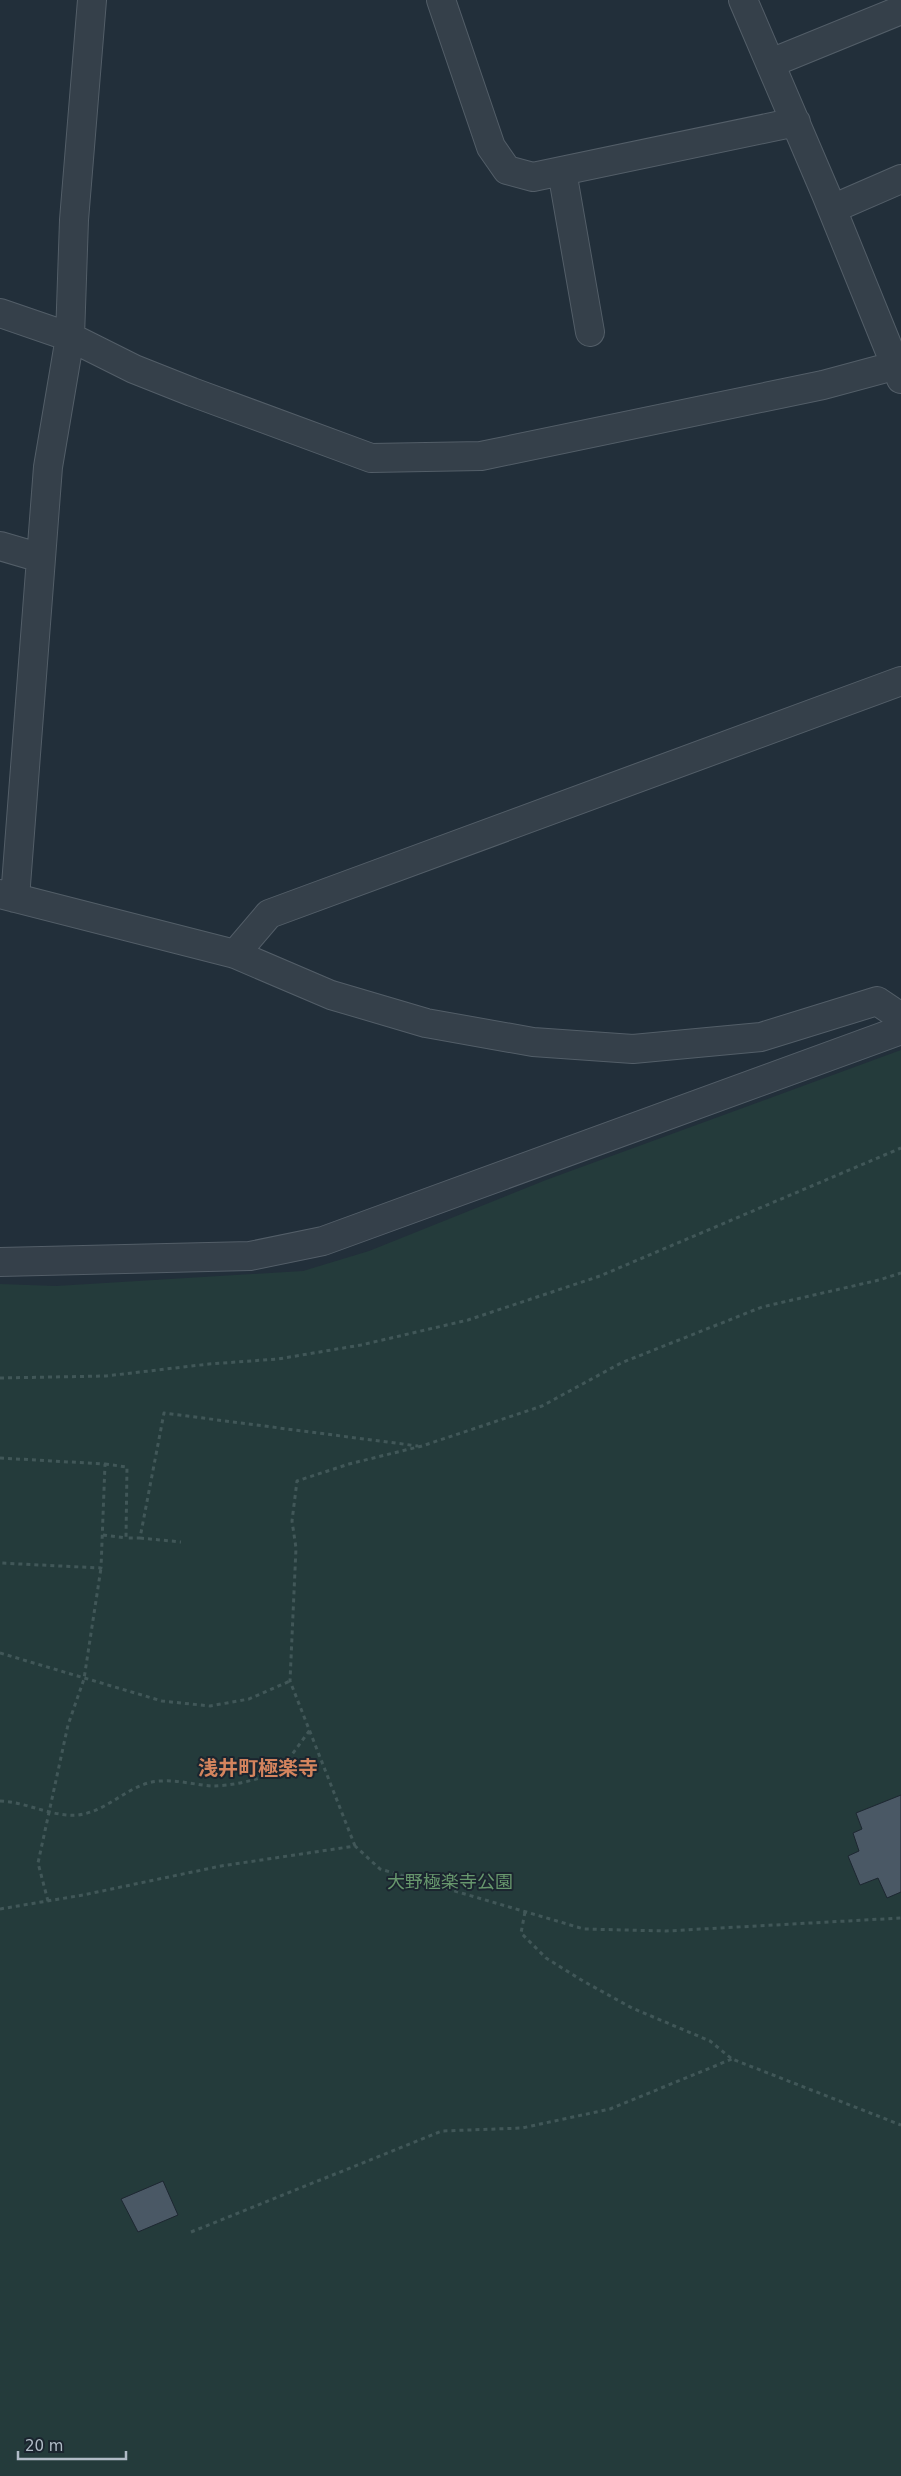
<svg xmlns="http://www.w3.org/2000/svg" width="901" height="2476" viewBox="0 0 901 2476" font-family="'DejaVu Sans','Noto Sans JP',sans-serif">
  <rect width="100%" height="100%" fill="#222f3a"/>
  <!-- green -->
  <path fill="#243b3b" d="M 901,1050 L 901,2476 L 0,2476 L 0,1284 L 56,1286 L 303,1271 L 369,1251 L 546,1180 Z"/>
  <!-- building -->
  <path fill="#4a5865" stroke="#1d2731" d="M 901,1795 L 901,1892 L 887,1898 L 878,1878 L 860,1885 L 848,1856 L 859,1851 L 853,1833 L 862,1829 L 856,1813 Z
    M 163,2181 L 178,2215 L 138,2232 L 121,2199 Z"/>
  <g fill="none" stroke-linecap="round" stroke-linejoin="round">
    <defs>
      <path id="minor" d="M 441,0 L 491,147 L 507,170 L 533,177 L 796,122
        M 743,0 L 826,194 L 901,379
        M 771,63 L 901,10
        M 562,171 L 590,332
        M 832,209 L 901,179
        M 0,313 L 70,337 L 134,369 L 192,392 L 371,458 L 481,456 L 823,385 L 901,364
        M 0,546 L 41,558
        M 0,894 L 235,954 L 331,995 L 426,1023 L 533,1042 L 633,1049 L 761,1037 L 877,1001 L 901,1017
        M 15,898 L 48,467 L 70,337 L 74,220 L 92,0
        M 235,954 L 269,914 L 901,681
        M 0,1262 L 250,1256 L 323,1241 L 901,1030"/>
    </defs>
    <!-- minor casing -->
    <use href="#minor" stroke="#535e68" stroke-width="30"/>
    <!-- path -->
    <path stroke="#415758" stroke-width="3" stroke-dasharray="4 4" stroke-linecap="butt" d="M 0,1378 L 106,1376 L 209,1364 L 278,1359 L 361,1345 L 468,1320 L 600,1276 L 901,1148
      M 0,1458 L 105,1464 L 101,1568 L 0,1563
      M 105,1464 L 127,1467 L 126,1538 L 140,1538 L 164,1413 L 418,1446
      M 103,1535 L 126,1538
      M 140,1538 L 181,1542
      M 0,1653 L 162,1701 L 210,1706 L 249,1699 L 290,1681
      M 0,1801 C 27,1802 51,1817 78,1815 C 110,1811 131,1781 162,1781 C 179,1780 196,1785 212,1786 C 230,1786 255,1781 272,1773 C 287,1765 299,1744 310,1730
      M 355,1846 L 290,1681 L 296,1548 L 292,1521 L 297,1481 L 349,1464 L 422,1446 L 542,1406 L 621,1363 L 762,1307 L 879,1280 L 901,1273
      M 48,1901 L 38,1863 L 68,1725 L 84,1679 L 101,1568
      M 0,1909 L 83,1895 L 221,1866 L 355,1846 L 380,1869 L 584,1929 L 666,1931 L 901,1918
      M 525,1912 L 521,1933 L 546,1958 L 583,1981 L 632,2008 L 710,2041 L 732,2059 L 901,2125
      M 191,2232 L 442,2131 L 522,2128 L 610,2109 L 732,2059"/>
    <!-- minor -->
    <use href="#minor" stroke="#35404a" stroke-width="28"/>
  </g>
  <g text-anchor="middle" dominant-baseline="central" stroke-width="4" stroke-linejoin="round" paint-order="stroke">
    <!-- park labels -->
    <g font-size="18" fill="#67976d" stroke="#1b252f">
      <text x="450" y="1881">大野極楽寺公園</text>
    </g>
    <!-- quarter labels -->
    <g font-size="20" font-weight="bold" fill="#d4845e" stroke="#1b252f">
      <text x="258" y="1768">浅井町極楽寺</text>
    </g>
  </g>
  <!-- scale -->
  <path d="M18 2451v8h108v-8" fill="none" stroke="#b0bbc6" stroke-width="2.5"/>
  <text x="25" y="2451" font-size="15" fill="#b0bbc6" stroke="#1b252f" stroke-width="4" paint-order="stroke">20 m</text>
</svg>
